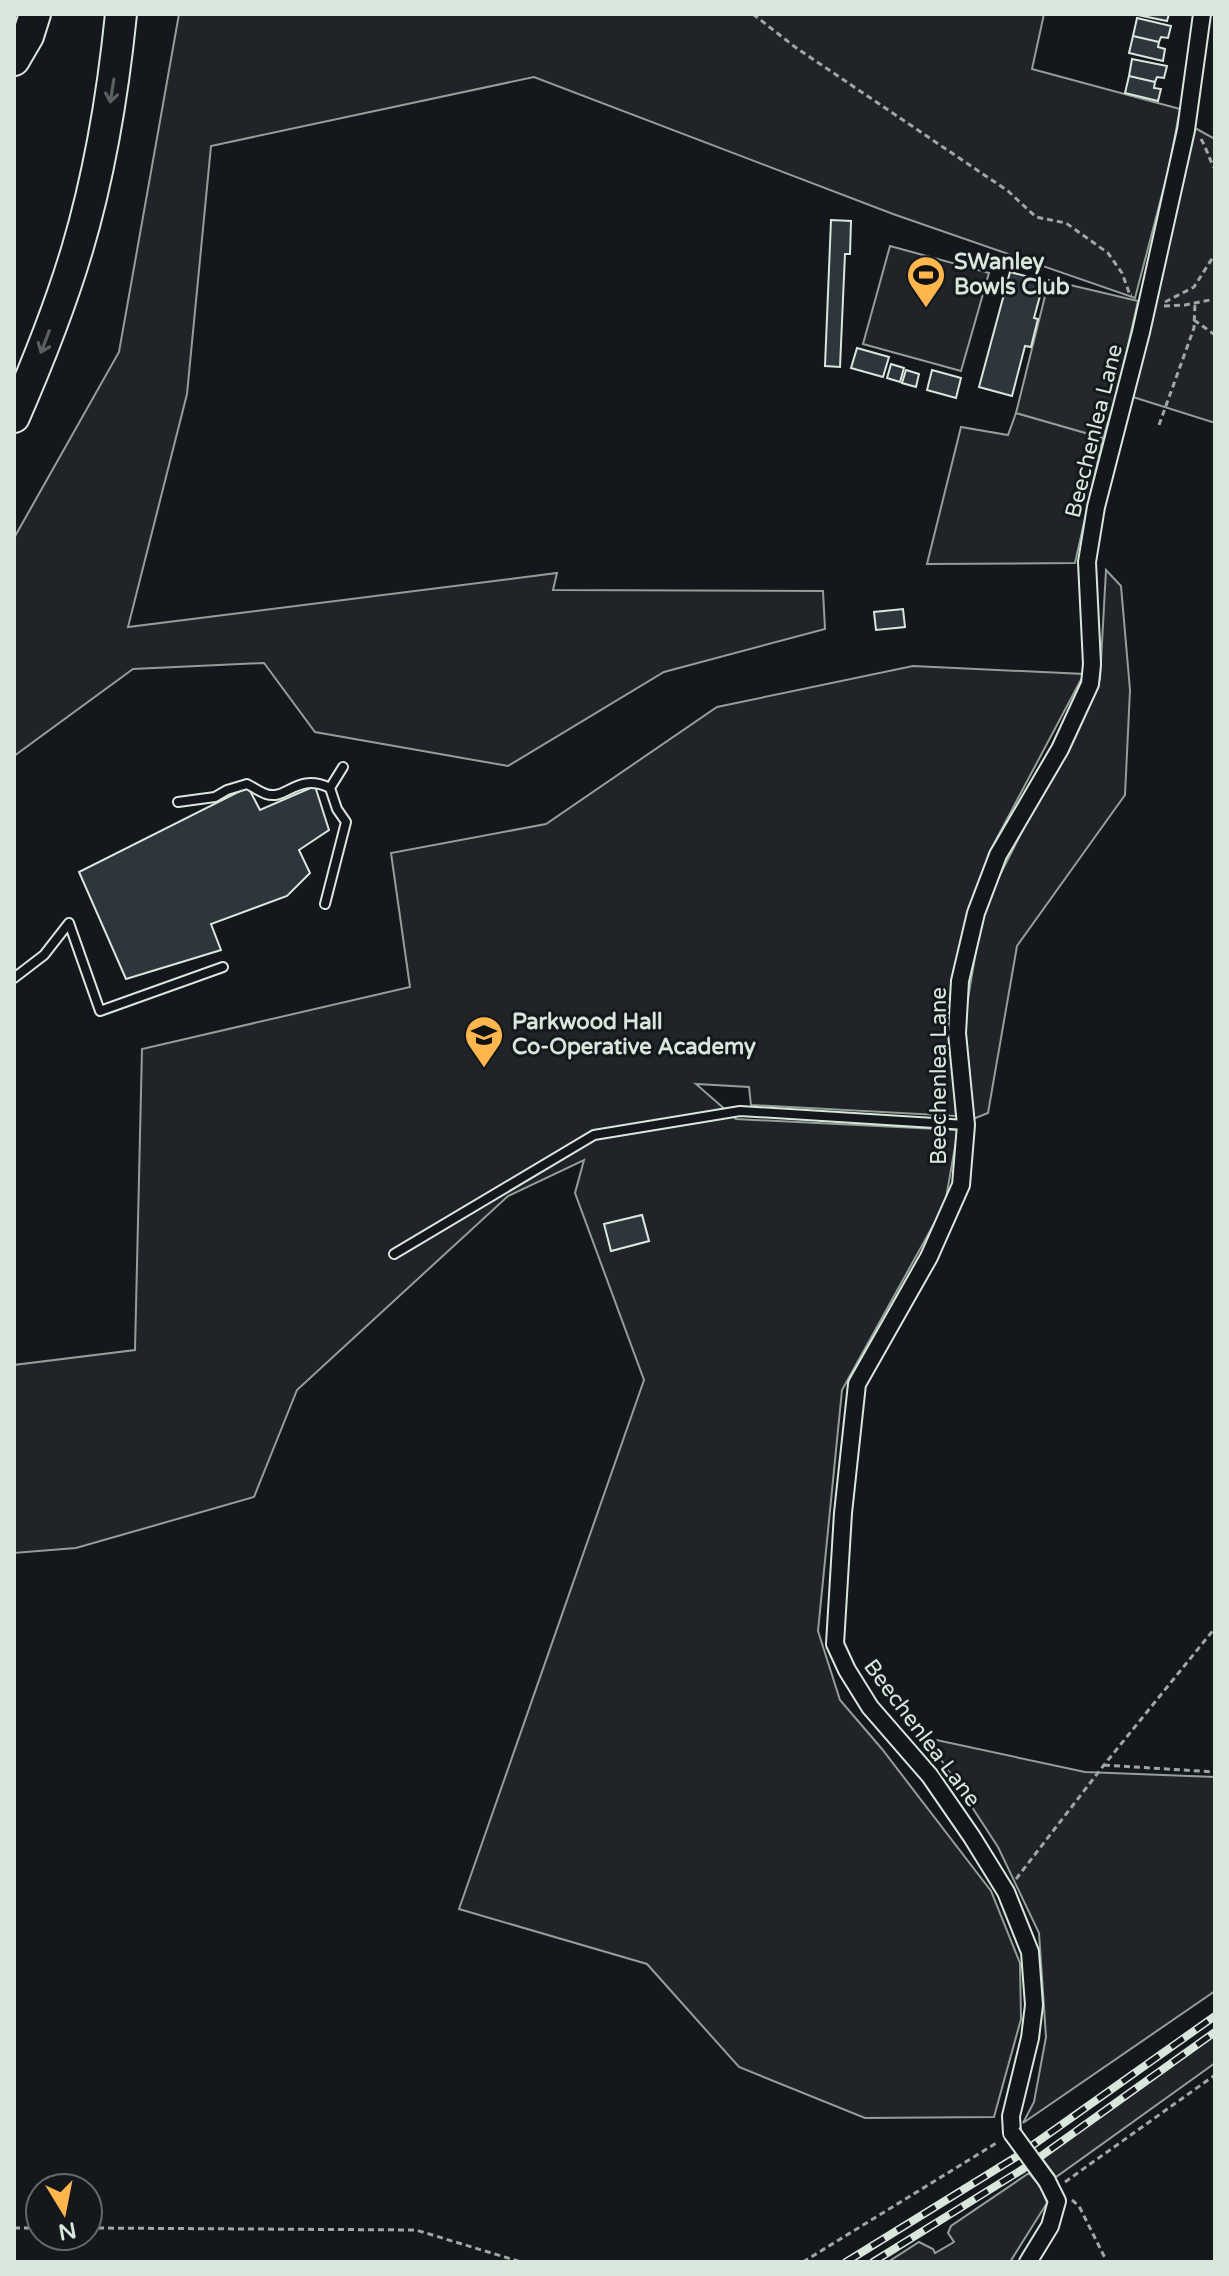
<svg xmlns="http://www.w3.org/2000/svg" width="1229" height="2276" viewBox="0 0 1229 2276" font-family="'Varela Round',sans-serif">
  <rect width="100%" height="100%" fill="#14181c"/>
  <!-- green -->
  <path fill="#202428" stroke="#939e99" stroke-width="2" fill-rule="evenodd" d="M 179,14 L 1044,14 L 1032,69 L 1180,109 L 1169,168 L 1135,298 L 893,214 L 534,77 L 211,146 L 187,394 L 128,627 L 557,573 L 553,590 L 823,591 L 825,629 L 664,672 L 508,766 L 315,732 L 264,663 L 133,669 L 14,756 L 14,538 L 119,352 Z
    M 1195,128 L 1215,139 L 1215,423 L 1133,397 Z
    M 890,246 L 989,273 L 961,371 L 863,344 Z
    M 1016,413 L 1103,438 L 1075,563 L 927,564 L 961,427 L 1008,435 Z
    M 1106,570 L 1121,586 L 1130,690 L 1125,795 L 1017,946 L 988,1113 L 973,1119 L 964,1023 L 983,908 L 1100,679 Z
    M 913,666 L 1084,674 L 989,853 L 953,984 L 951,1033 L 956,1116 L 751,1105 L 749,1087 L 696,1084 L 736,1119 L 958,1130 L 945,1204 L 842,1390 L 818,1631 L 840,1700 L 882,1749 L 991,1891 L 1020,1963 L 1021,2019 L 994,2117 L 865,2118 L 739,2067 L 647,1964 L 459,1909 L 644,1380 L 575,1193 L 584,1160 L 508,1196 L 297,1390 L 254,1497 L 76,1548 L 14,1553 L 14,1365 L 135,1350 L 142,1049 L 410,987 L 391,853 L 546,824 L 717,707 ZM 642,1215 L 649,1241 L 611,1251 L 605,1224 Z
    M 927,1738 L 1085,1772 L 1215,1777 L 1215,1991 L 1023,2123 L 1034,2102 L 1046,2037 L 1039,1933 L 998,1847 Z
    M 1215,2033 L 1215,2063 L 1056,2177 L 1041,2157 Z
    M 1029,2173 L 1041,2187 L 1047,2203 L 1010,2262 L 888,2262 L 919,2242 L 933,2249 L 935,2253 L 954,2242 L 948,2233 L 951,2226 Z"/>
  <!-- parking -->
  <path fill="#24282b" stroke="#939e99" stroke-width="2" d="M 1049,280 L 1138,301 L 1118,390 L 1103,438 L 1016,413 Z"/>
  <!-- building -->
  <path fill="#2c363c" stroke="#d8e6dc" stroke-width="2" d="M 1133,14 L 1169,14 L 1167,21 Z
    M 1137,18 L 1171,26 L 1168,38 L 1161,37 L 1159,42 L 1133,36 Z
    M 1133,36 L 1159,42 L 1158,47 L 1165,49 L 1163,61 L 1129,53 Z
    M 1132,59 L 1167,66 L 1164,78 L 1157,77 L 1155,82 L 1129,76 Z
    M 1129,76 L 1155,82 L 1154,88 L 1161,89 L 1158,101 L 1125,93 Z
    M 831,220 L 851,221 L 850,254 L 845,254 L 840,367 L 825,366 Z
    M 1010,272 L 1044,281 L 1034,318 L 1038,319 L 1031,347 L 1025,346 L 1012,396 L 979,387 Z
    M 857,348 L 889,357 L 883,377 L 851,368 Z
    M 891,364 L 904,368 L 900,382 L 887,378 Z
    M 906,370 L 919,374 L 916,387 L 902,383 Z
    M 932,370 L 961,378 L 956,398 L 927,390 Z
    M 903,609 L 905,627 L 876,630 L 874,612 Z
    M 315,786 L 329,830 L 299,850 L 310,873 L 287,896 L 211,924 L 221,950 L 126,979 L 79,872 L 248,787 L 260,810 Z
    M 642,1215 L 649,1241 L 611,1251 L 604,1224 Z"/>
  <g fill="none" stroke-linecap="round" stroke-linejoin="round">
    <defs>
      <path id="service" d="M 178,802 L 215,797 L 227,790 L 247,784 C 253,787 260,792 266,794 C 287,801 296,772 330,788
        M 325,904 L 346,822 L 337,809 L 330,788 L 343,767
        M 69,923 L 100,1011 L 223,967
        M 14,978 L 44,955 L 69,923
        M 394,1254 L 594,1135 L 740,1111 L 966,1125"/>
      <path id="minor" d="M 1012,2133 L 1011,2116 L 1030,2038 L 1034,2005 L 1030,1952 L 1006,1892 L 972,1837 L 930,1776 L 870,1707 L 847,1670 L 835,1644 L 843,1513 L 857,1384 L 929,1257 L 961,1185 L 966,1125 L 957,1033 L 960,981 L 976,913 L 998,855 L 1060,749 L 1090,684 L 1092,664 L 1087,562 L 1096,507 L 1141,332 L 1186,130 L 1202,14
        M 1028,2262 L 1050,2226 L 1057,2201 L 1047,2181"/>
      <path id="motorway" d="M 14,60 L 28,36 L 35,14
        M 14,417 C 38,362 60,307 77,250 C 100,173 113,93 121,14"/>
    </defs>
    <!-- service casing -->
    <use href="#service" stroke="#d8e6dc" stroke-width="12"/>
    <!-- minor casing -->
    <use href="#minor" stroke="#d8e6dc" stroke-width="20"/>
    <!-- motorway casing -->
    <use href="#motorway" stroke="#d8e6dc" stroke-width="34"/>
    <!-- path -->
    <path stroke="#9da8a2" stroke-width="3" stroke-dasharray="6 4" stroke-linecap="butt" d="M 753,14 L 795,47 L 1008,191 L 1036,217 L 1066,223 L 1108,253 L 1122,273 L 1130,295 L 1132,295
      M 1201,139 C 1206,147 1209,159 1215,169
      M 1165,302 L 1194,287 L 1215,254
      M 1164,306 L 1185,305 L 1215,299
      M 1194,320 L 1215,335
      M 1159,425 L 1194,328 L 1195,303
      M 1104,1765 L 1215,1772
      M 1016,1879 L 1104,1765 L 1215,1628
      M 1065,2182 L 1215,2075
      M 1072,2200 L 1079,2206 L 1107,2262
      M 14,2228 L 40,2228
      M 88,2228 L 416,2230 L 521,2262
      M 803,2262 L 998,2142"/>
    <!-- service -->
    <use href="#service" stroke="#14181c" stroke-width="8"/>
    <!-- minor -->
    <use href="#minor" stroke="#14181c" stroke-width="16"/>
    <!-- motorway -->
    <use href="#motorway" stroke="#14181c" stroke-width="30"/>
    <defs>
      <path id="rail" d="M 846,2262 L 1016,2157 L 1215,2016
        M 873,2262 L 1023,2169 L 1215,2032"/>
    </defs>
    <!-- rail casing -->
    <use href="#rail" stroke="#d8e6dc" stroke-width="8"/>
    <!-- rail -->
    <use href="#rail" stroke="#14181c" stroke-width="5" stroke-dasharray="15" stroke-linecap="butt"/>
    <defs>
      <path id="minor-bridge" d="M 1012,2133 L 1047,2181"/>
    </defs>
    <!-- minor-bridge casing -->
    <use href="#minor-bridge" stroke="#d8e6dc" stroke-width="20" stroke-linecap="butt"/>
    <!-- minor-bridge -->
    <use href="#minor-bridge" stroke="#14181c" stroke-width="16"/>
  </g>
  <!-- one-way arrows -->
  <defs><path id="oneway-shaft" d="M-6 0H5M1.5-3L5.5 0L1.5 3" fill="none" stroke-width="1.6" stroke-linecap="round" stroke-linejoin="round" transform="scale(2)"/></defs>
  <g stroke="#59605f">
    <use href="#oneway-shaft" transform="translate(112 91) rotate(99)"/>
    <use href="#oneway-shaft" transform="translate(45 342) rotate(111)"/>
  </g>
  <!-- icons -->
  <defs>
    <symbol id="stadium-pin" viewBox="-11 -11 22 30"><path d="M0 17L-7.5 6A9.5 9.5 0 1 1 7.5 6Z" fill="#ffb74d" stroke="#14181c"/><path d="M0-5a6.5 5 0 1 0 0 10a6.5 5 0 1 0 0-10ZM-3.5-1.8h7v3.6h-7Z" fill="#111"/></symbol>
    <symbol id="school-pin" viewBox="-11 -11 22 30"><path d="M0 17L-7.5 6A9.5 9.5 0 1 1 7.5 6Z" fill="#ffb74d" stroke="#14181c"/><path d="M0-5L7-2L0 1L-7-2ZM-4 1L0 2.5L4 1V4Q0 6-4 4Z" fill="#111"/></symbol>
  </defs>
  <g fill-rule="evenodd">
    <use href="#stadium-pin" x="904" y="253" width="44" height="60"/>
    <use href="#school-pin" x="462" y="1013" width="44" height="60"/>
  </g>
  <g text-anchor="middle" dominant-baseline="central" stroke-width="6" stroke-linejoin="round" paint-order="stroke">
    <!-- poi labels -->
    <g font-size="22" font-weight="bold" fill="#d8e6dc" stroke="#14181c" text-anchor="start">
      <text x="954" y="262">SWanley<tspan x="954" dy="25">Bowls Club</tspan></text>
      <text x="512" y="1022">Parkwood Hall<tspan x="512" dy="25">Co-Operative Academy</tspan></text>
    </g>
    <!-- street labels -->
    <g font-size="22" fill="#d8e6dc" stroke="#14181c">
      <text transform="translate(1094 431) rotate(-76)">Beechenlea Lane</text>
      <text transform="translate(939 1076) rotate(-90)">Beechenlea Lane</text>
      <text transform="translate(922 1733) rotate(53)">Beechenlea Lane</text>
    </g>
  </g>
  <!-- border -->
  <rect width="1229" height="2276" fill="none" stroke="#d8e6dc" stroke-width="32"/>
  <!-- north arrow -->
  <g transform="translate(64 2212) rotate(170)"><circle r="38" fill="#14181c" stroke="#626a69" stroke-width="2"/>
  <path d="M0-6L14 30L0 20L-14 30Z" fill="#ffb74d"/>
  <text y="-12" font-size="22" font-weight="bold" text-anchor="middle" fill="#d8e6dc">N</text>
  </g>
</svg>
